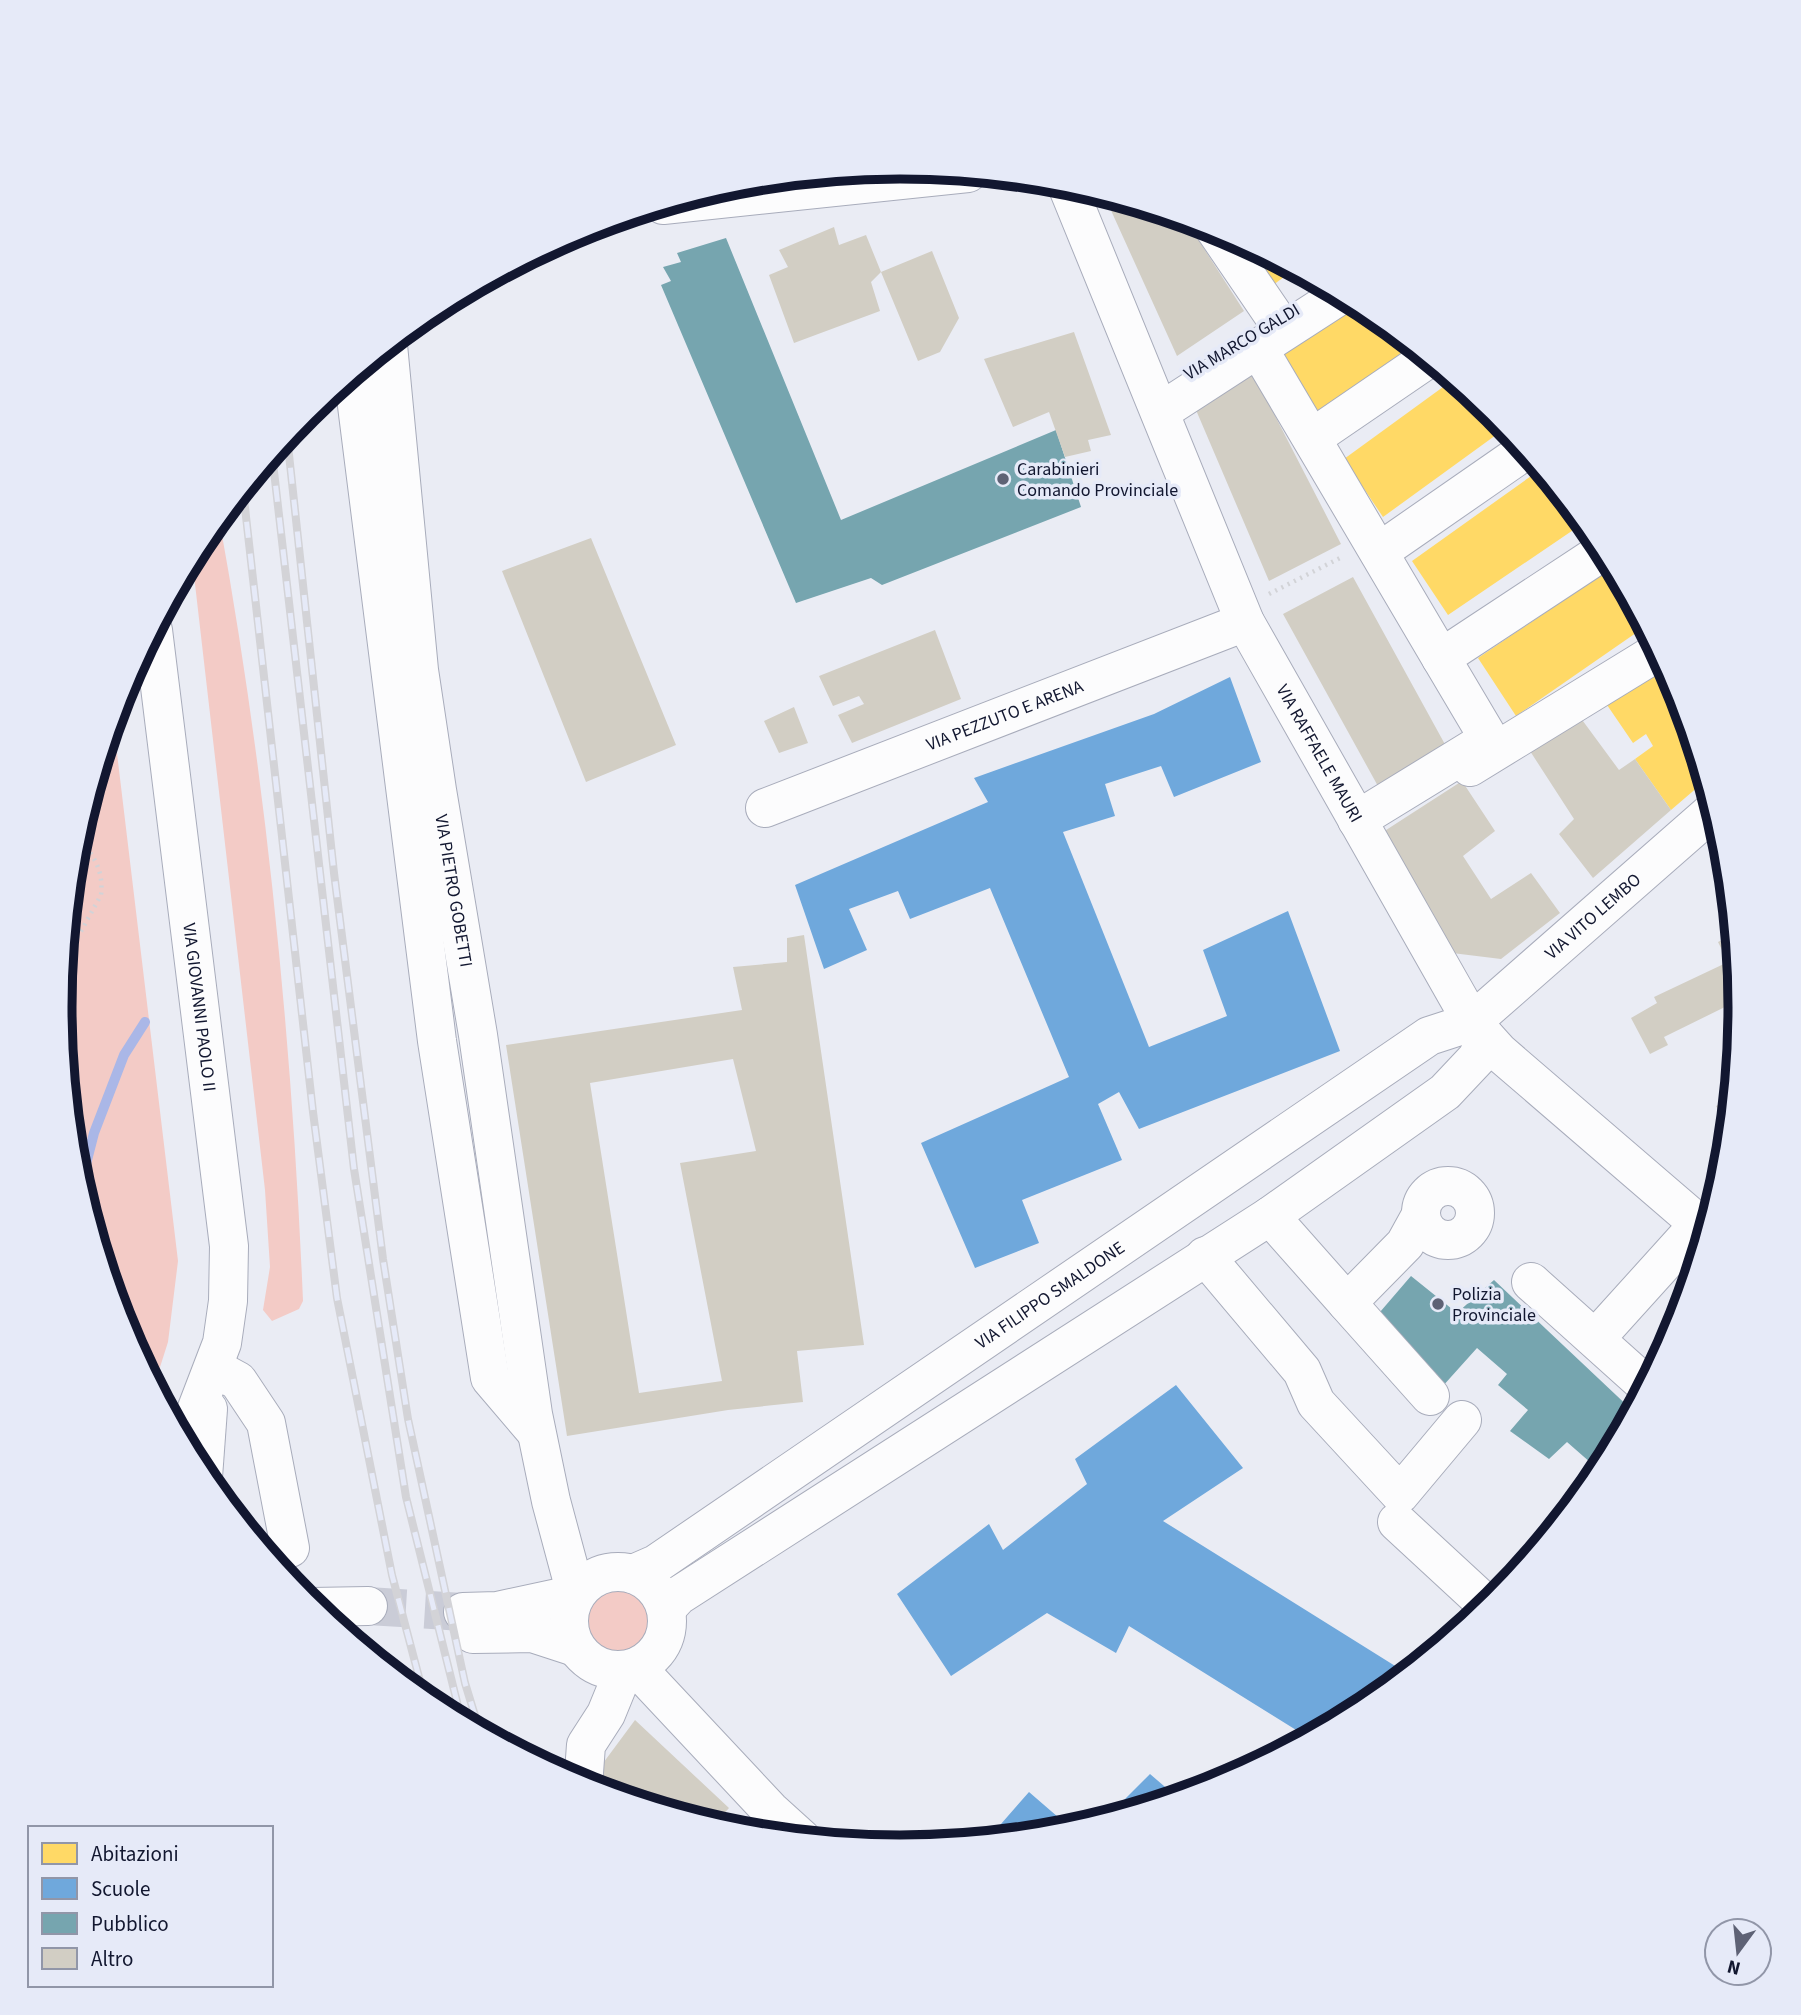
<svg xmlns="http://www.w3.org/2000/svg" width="1801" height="2015" viewBox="0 0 1801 2015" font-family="'Source Sans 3',sans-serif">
  <rect width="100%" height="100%" fill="#eaecf4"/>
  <!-- green -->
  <path fill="#f3cbc6" d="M 219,518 C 266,776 292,1039 303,1301 L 299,1309 L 272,1321 L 263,1310 L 270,1267 L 265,1190 L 192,558 Z
    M 113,720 L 178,1261 L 168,1342 L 154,1386 L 123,1329 L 76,1171 L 60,1007 L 76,843 Z
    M588 1621a32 32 0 1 1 64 0a32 32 0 1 1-64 0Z"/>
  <!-- homes -->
  <path fill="#ffd966" d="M 1243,242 L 1295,269 L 1273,285 Z
    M 1354,301 L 1413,345 L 1319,412 L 1277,355 Z
    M 1454,379 L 1495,413 L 1507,427 L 1383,517 L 1344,459 Z
    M 1541,469 L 1585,522 L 1448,615 L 1412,561 Z
    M 1614,566 L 1646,626 L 1516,716 L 1478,658 Z
    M 1665,663 L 1678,686 L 1706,780 L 1671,810 L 1635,759 L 1653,746 L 1646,734 L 1633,743 L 1605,702 Z"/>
  <!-- schools -->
  <path fill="#6fa8dc" d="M 1230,677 L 1261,762 L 1174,797 L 1161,766 L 1105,784 L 1115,816 L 1063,832 L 1149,1047 L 1227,1016 L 1203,950 L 1288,911 L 1340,1051 L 1139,1129 L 1119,1092 L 1098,1104 L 1122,1160 L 1022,1200 L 1039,1243 L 975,1268 L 921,1143 L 1069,1077 L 990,888 L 910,919 L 898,891 L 849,909 L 867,950 L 824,969 L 795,885 L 988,802 L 974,778 L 1154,714 Z
    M 1176,1385 L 1243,1468 L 1163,1521 L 1408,1674 L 1367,1707 L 1309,1738 L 1129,1626 L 1116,1653 L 1047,1613 L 951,1676 L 897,1594 L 989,1524 L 1003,1550 L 1087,1484 L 1075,1459 Z
    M 1150,1774 L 1178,1798 L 1103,1821 Z
    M 1029,1792 L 1073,1830 L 987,1840 Z"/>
  <!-- public -->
  <path fill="#76a5af" d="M 726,238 L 841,520 L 1056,430 L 1081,507 L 882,585 L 871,578 L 796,603 L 661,285 L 671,281 L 663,267 L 681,262 L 677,253 Z
    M 1411,1276 L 1457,1313 L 1494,1280 L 1634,1412 L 1607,1461 L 1601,1458 L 1591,1463 L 1567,1442 L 1549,1459 L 1510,1431 L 1528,1410 L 1498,1385 L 1507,1374 L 1477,1348 L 1442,1387 L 1374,1319 Z"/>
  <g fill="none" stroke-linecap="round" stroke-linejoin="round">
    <!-- stream -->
    <path stroke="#aab7e7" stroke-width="10" d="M 76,1172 L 86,1164 L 94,1133 L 124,1055 L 145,1022"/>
  </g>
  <!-- building -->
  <path fill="#d2cec4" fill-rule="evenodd" d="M 1104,195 L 1185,219 L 1244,311 L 1177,356 Z
    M 834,227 L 839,245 L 866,235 L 881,272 L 932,251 L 959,318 L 940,352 L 918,361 L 881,272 L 871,282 L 880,311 L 794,343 L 769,275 L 788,267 L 779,250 Z
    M 1074,332 L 1111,435 L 1088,440 L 1091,451 L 1065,457 L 1049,412 L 1013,427 L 984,359 Z
    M 1250,367 L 1341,544 L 1269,581 L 1193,403 Z
    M 591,538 L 676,745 L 586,782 L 502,571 Z
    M 1353,577 L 1447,748 L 1379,788 L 1283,614 Z
    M 935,630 L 961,699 L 852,743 L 838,715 L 864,704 L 859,696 L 833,706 L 819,676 Z
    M 794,707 L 808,743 L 779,753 L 764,721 Z
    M 1580,717 L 1619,770 L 1635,759 L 1671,810 L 1593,878 L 1559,834 L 1574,819 L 1530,751 Z
    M 1462,781 L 1495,831 L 1463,856 L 1491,899 L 1531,873 L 1560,913 L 1501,959 L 1452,953 L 1383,832 Z
    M 1734,934 L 1741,1008 L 1740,1027 L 1729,1005 L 1664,1037 L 1668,1045 L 1650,1054 L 1631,1018 L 1657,1003 L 1654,997 L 1728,962 L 1718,942 Z
    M 804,935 L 864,1345 L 797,1351 L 803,1402 L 728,1410 L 567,1436 L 506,1045 L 742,1010 L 733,967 L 787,962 L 787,938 ZM 733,1059 L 756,1151 L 680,1163 L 722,1381 L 639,1393 L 590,1083 Z
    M 1733,1098 L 1729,1129 L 1716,1106 Z
    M 635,1720 L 729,1808 L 721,1817 L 742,1833 L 707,1823 L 679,1800 L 667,1811 L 653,1800 L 649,1806 L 620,1797 L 595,1774 Z"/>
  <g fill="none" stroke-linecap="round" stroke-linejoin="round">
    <!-- minor-tunnel -->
    <path stroke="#caccd7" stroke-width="38" stroke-dasharray="38 19" stroke-linecap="butt" d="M 368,1606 L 463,1612"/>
    <defs>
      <g id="minor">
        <path id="s1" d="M 1066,183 L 1245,622 L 1472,1022 L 1499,1052 L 1707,1231"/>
        <path d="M 663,205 L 968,173"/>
        <path d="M 1214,228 L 1278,322"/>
        <path id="s2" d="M 388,345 L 419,670 L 437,790 L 478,1035 L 533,1414 L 551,1501 L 576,1594 L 497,1611 L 463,1612"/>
        <path d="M 1258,348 L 1441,658"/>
        <path d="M 353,374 L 437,1041 L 490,1378 L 536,1432"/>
        <path d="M 1160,412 L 1342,294"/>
        <path d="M 1312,438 L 1429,358"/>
        <path d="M 1379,552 L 1526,450"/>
        <path id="s3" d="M 153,630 L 229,1246 L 228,1301 L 222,1343 L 184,1442"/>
        <path d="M 1470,767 L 1659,651"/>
        <path id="s4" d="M 765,808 L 1245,622"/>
        <path d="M 1357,820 L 1489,739 L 1441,658 L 1605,550"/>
        <circle cx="1448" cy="1213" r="27"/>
        <path d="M 1421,1215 L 1405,1244 L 1347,1303 L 1430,1396"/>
        <path d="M 1270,1216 L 1347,1303"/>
        <path d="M 1205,1256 L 1302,1371 L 1316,1403 L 1400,1494 L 1462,1420"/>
        <path d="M 1531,1282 L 1647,1386"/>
        <path d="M 1596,1338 L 1699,1224"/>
        <path d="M 214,1368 L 238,1381 L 266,1423 L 290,1548"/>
        <path d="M 203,1477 L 208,1409"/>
        <path d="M 1397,1522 L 1489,1607"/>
        <circle cx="618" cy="1621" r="49"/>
        <path id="s5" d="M 633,1574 L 656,1564 L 1429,1036 L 1472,1022 L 1715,809"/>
        <path d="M 312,1607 L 368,1606"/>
        <path d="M 666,1609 L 678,1596 L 1270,1216 L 1445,1092 L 1477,1058 L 1486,1038"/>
        <path d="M 473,1634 L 532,1633 L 575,1647"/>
        <path d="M 636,1667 L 770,1810 L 802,1839"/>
        <path d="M 583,1786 L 586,1745 L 606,1714 L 624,1670"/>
      </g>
    </defs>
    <!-- minor casing -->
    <use href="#minor" stroke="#a8acbb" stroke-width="40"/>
    <!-- path -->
    <path stroke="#d2d3d7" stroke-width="4.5" stroke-dasharray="2 5" stroke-linecap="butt" d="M 1269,594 L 1342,557
      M 82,823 L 84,843
      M 64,962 L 101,895 C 104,870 93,855 78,836"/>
    <!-- minor -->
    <use href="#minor" stroke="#fcfcfd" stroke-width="38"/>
    <defs>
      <path id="rail" d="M 287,436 L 334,873 L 383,1259 L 408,1419 L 465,1683 L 480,1732
        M 272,454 L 354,1169 L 406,1497 L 462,1722
        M 243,490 L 313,1112 L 337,1298 L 392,1575 L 425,1700"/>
    </defs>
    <!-- rail casing -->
    <use href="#rail" stroke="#d3d3d7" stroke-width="8"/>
    <!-- rail -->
    <use href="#rail" stroke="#e6eaf8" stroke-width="5" stroke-dasharray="16" stroke-linecap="butt"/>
  </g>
  <!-- markers -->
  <g fill="#5e6275" stroke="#e6eaf8" stroke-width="2.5">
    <circle cx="1003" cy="479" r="7"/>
    <circle cx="1438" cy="1304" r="7"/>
  </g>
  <g text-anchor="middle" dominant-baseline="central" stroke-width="7" stroke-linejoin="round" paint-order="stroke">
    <!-- street labels -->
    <g font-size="18" fill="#121730" stroke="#e6eaf8">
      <text transform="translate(1242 342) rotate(-31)">VIA MARCO GALDI</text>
      <text stroke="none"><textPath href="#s4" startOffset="257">VIA PEZZUTO E ARENA</textPath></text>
      <text stroke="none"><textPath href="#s1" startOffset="625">VIA RAFFAELE MAURI</textPath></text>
      <text stroke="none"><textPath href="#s2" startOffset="550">VIA PIETRO GOBETTI</textPath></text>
      <text stroke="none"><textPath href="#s5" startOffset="1167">VIA VITO LEMBO</textPath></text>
      <text stroke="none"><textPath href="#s3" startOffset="380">VIA GIOVANNI PAOLO II</textPath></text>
      <text stroke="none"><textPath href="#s5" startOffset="502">VIA FILIPPO SMALDONE</textPath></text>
    </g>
    <!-- poi labels -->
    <g font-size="18" fill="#121730" stroke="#e6eaf8" text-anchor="start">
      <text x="1017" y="469">Carabinieri<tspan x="1017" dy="21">Comando Provinciale</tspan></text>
      <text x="1452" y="1294">Polizia<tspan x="1452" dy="21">Provinciale</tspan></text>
    </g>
  </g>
  <!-- crop -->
  <path d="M0 0H1801V2015H0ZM72 1007a828 828 0 1 1 1656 0a828 828 0 1 1-1656 0Z" fill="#e6eaf8" fill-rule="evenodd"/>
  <path fill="none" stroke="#121730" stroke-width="9" d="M72 1007a828 828 0 1 1 1656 0a828 828 0 1 1-1656 0Z"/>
  <!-- legend -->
  <rect x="28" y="1826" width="245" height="161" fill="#e6eaf8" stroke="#9196a8" stroke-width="2"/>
  <rect x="42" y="1843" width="35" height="21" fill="#ffd966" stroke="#9196a8" stroke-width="2"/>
  <text x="91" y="1861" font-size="21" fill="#121730">Abitazioni</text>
  <rect x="42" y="1878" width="35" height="21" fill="#6fa8dc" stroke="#9196a8" stroke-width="2"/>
  <text x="91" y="1896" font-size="21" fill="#121730">Scuole</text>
  <rect x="42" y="1913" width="35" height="21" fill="#76a5af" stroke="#9196a8" stroke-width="2"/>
  <text x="91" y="1931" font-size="21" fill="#121730">Pubblico</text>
  <rect x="42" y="1948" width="35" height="21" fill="#d2cec4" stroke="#9196a8" stroke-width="2"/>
  <text x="91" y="1966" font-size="21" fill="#121730">Altro</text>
  <!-- north arrow -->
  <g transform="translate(1738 1952) rotate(195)"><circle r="33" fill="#e6eaf8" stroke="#9196a8" stroke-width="2"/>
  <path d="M0-5L12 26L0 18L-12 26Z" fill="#5e6275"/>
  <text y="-10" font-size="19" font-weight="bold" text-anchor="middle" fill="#121730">N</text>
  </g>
</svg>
